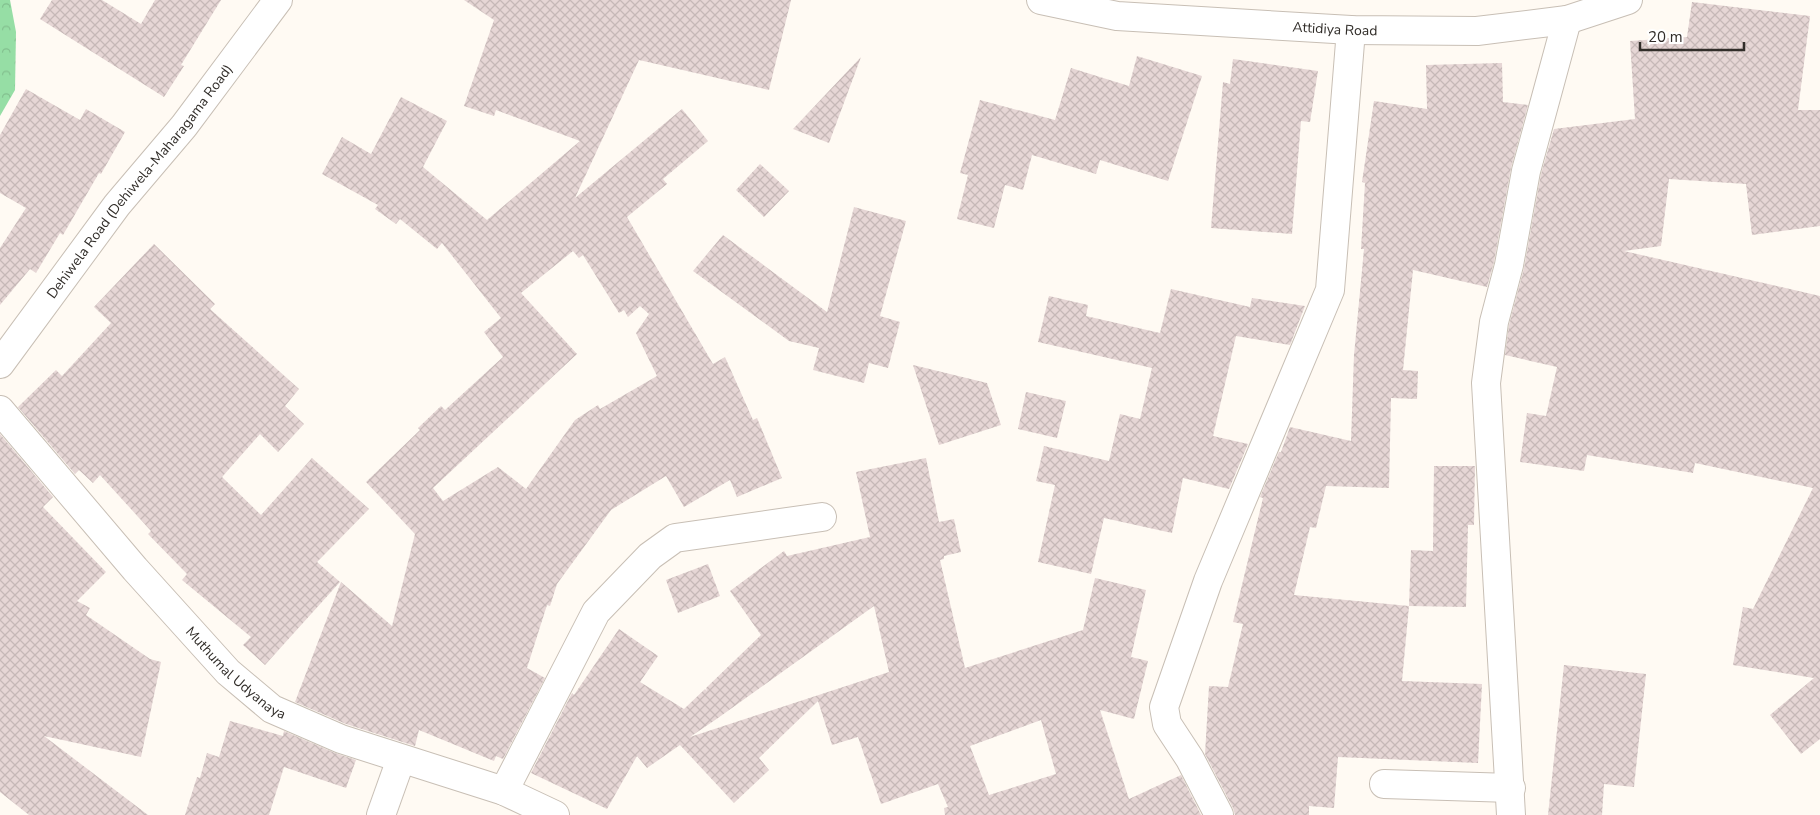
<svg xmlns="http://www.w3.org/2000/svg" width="1820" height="815" viewBox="0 0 1820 815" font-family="'Nunito Sans',sans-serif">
  <defs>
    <pattern id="park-crowns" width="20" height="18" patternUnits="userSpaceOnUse" patternTransform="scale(1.25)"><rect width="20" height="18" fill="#96dea5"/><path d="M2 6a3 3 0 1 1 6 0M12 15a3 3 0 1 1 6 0" fill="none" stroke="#82bf8e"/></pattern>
    <pattern id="building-cross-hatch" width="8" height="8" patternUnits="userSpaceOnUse" patternTransform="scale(1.25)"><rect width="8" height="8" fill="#e6d6d5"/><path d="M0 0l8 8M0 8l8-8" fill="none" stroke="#c6b8b7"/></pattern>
  </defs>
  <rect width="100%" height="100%" fill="#fffaf3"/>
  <!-- park -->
  <path fill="url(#park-crowns)" d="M 0,0 L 10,0 L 16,32 L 15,90 L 0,116 Z"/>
  <!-- building -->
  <path fill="url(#building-cross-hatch)" fill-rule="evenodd" d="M 52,0 L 102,0 L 141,24 L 155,0 L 221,0 L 181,65 L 184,66 L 164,97 L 40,19 Z
    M 464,0 L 791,0 L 769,90 L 639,60 L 575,198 L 682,109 L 708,141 L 663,179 L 667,184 L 627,217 L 713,364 L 725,357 L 753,420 L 757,418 L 782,478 L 737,497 L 730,480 L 684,507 L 666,476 L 611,510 L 557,584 L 550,606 L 547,605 L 527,668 L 545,678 L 503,759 L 496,756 L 494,761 L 419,730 L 415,746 L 346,724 L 295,702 L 341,582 L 392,626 L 415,534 L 366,482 L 420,430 L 418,428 L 441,406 L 445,410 L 503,357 L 484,332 L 501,318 L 442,243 L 437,249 L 400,219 L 396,224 L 375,209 L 378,205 L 322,174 L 342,137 L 371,154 L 401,97 L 447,121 L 423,167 L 487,220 L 580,141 L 496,110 L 494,116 L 464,106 L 494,20 ZM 573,251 L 579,258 L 583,255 L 619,313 L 624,310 L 628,317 L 640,306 L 649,314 L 636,333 L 657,376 L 600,409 L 598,405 L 575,420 L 526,489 L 498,467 L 443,501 L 433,488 L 577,354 L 521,293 Z
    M 1692,2 L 1810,16 L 1798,110 L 1820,110 L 1820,226 L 1752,235 L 1746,184 L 1669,179 L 1661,246 L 1624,251 L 1820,296 L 1820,739 L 1801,754 L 1770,715 L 1814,678 L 1733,665 L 1743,607 L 1753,609 L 1813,488 L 1695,463 L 1693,473 L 1587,455 L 1584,471 L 1520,462 L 1527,413 L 1546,416 L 1557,367 L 1505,355 L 1509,325 L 1524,268 L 1541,174 L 1554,129 L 1635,119 L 1630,41 L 1687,37 Z
    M 1137,56 L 1202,76 L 1168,181 L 1100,160 L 1096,174 L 1032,155 L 1023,190 L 1005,185 L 994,228 L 957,219 L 968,175 L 960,173 L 980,100 L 1055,120 L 1071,68 L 1129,86 Z
    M 861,57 L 829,143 L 793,129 Z
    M 1233,59 L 1318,71 L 1310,122 L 1301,121 L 1292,234 L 1211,228 L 1223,82 L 1230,84 Z
    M 1502,63 L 1503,102 L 1528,105 L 1511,168 L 1494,262 L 1487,287 L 1413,270 L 1403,370 L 1418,371 L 1417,399 L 1391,398 L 1389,488 L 1326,486 L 1316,528 L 1310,527 L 1294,595 L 1409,606 L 1402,681 L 1482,684 L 1478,763 L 1338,757 L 1334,808 L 1309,806 L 1309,815 L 1235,815 L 1233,808 L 1205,754 L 1209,686 L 1228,687 L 1243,624 L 1233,622 L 1263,498 L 1260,497 L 1279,452 L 1281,452 L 1290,427 L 1351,441 L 1354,355 L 1364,249 L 1361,249 L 1365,183 L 1362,182 L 1374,101 L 1427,109 L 1426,65 Z
    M 26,89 L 80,120 L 86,109 L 125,132 L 101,174 L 99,173 L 63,235 L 60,233 L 36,273 L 30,269 L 0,305 L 0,248 L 26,208 L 0,193 L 0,135 Z
    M 760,164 L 789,191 L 764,217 L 736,190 Z
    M 854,207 L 906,221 L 880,316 L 900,322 L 888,368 L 869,363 L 864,383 L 813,370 L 819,348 L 789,341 L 693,271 L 723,235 L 827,312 Z
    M 154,244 L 215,304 L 210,309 L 299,389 L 285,406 L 304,424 L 278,452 L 260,434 L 222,477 L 261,515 L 312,458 L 369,509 L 317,562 L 340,582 L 265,665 L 243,645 L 251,637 L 182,580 L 187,574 L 148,534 L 151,531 L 100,475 L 93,483 L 79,470 L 75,474 L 18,407 L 56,370 L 62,376 L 111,323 L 94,307 Z
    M 1171,289 L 1250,307 L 1252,298 L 1305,306 L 1290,345 L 1236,336 L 1213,436 L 1248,444 L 1229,489 L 1183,478 L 1172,533 L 1104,518 L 1091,574 L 1038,562 L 1055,485 L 1036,481 L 1044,446 L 1109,461 L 1120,414 L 1140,419 L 1152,368 L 1038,342 L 1049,296 L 1088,305 L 1086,316 L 1160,333 Z
    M 913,365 L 987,383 L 1001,425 L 939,445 Z
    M 1026,392 L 1066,401 L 1057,438 L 1018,429 Z
    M 0,434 L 53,497 L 43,507 L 106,572 L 77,601 L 90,608 L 86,615 L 150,659 L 161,662 L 141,757 L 44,736 L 148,815 L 29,815 L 0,792 Z
    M 926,458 L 939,522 L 954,519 L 961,552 L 944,556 L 944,559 L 940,560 L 965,668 L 1083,630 L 1095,578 L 1146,590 L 1131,657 L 1148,661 L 1134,719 L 1100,710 L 1129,799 L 1181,775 L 1201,815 L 945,815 L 944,808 L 948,807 L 938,784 L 881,804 L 858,737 L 832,745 L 818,701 L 759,758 L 769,770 L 734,803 L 680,745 L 647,768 L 637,756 L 607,809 L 531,773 L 572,693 L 574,695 L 619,629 L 658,656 L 640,682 L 684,709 L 705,689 L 707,691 L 706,688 L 761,635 L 730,591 L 784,551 L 787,556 L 870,537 L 856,472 ZM 874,606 L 889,672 L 690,737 L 718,718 ZM 1041,720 L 1056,774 L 989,795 L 970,746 Z
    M 1434,466 L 1475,466 L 1474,525 L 1468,525 L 1466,607 L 1409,606 L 1411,550 L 1433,551 Z
    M 708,564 L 720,596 L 678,613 L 666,580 Z
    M 1564,665 L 1646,674 L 1634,787 L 1604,784 L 1602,815 L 1548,815 Z
    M 230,721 L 283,736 L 284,731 L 335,753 L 356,760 L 346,788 L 284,767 L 269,815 L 185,815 L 197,777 L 200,778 L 207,753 L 219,757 Z"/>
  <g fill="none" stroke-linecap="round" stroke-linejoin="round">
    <defs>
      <g id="minor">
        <path id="s1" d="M 0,410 L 135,569 L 228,672 L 272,709 L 341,739 L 504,791 L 555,815"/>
        <path d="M 1384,784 L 1511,788"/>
        <path d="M 504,791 L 596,612 L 650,556 L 675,538 L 822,517"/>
        <path d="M 381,815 L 401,759"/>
        <path d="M 1219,815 L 1190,759 L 1167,724 L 1164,707 L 1208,581 L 1330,290 L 1351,30"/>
        <path d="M 1511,815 L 1486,383 L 1494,322 L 1509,265 L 1526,171 L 1567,20"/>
      </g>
      <g id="primary">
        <path id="s2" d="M 1041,0 L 1117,16 L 1351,30 L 1477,31 L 1567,20 L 1628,0"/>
        <path id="s3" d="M 0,364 L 117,205 L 184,126 L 278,0"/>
      </g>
    </defs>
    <!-- minor casing -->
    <use href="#minor" stroke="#c8bfb5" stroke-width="30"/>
    <!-- primary casing -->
    <use href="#primary" stroke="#c8bfb5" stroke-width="30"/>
    <!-- minor -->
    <use href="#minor" stroke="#fff" stroke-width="28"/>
    <!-- primary -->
    <use href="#primary" stroke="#fff" stroke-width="28"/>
  </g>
  <g text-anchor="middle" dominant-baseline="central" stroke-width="4" stroke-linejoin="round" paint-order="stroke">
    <!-- street labels -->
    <g font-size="14" fill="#312d29" stroke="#fff">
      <text stroke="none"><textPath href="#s2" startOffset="296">Attidiya Road</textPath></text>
      <text stroke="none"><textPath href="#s3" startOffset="230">Dehiwela Road (Dehiwela-Maharagama Road)</textPath></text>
      <text stroke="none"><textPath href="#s1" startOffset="354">Muthumal Udyanaya</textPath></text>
    </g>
  </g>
  <!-- scale -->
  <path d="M1640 42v8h104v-8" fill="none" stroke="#312d29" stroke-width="2.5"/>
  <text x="1648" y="42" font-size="15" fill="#312d29" stroke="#ffffff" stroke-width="4" paint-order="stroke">20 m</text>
</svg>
